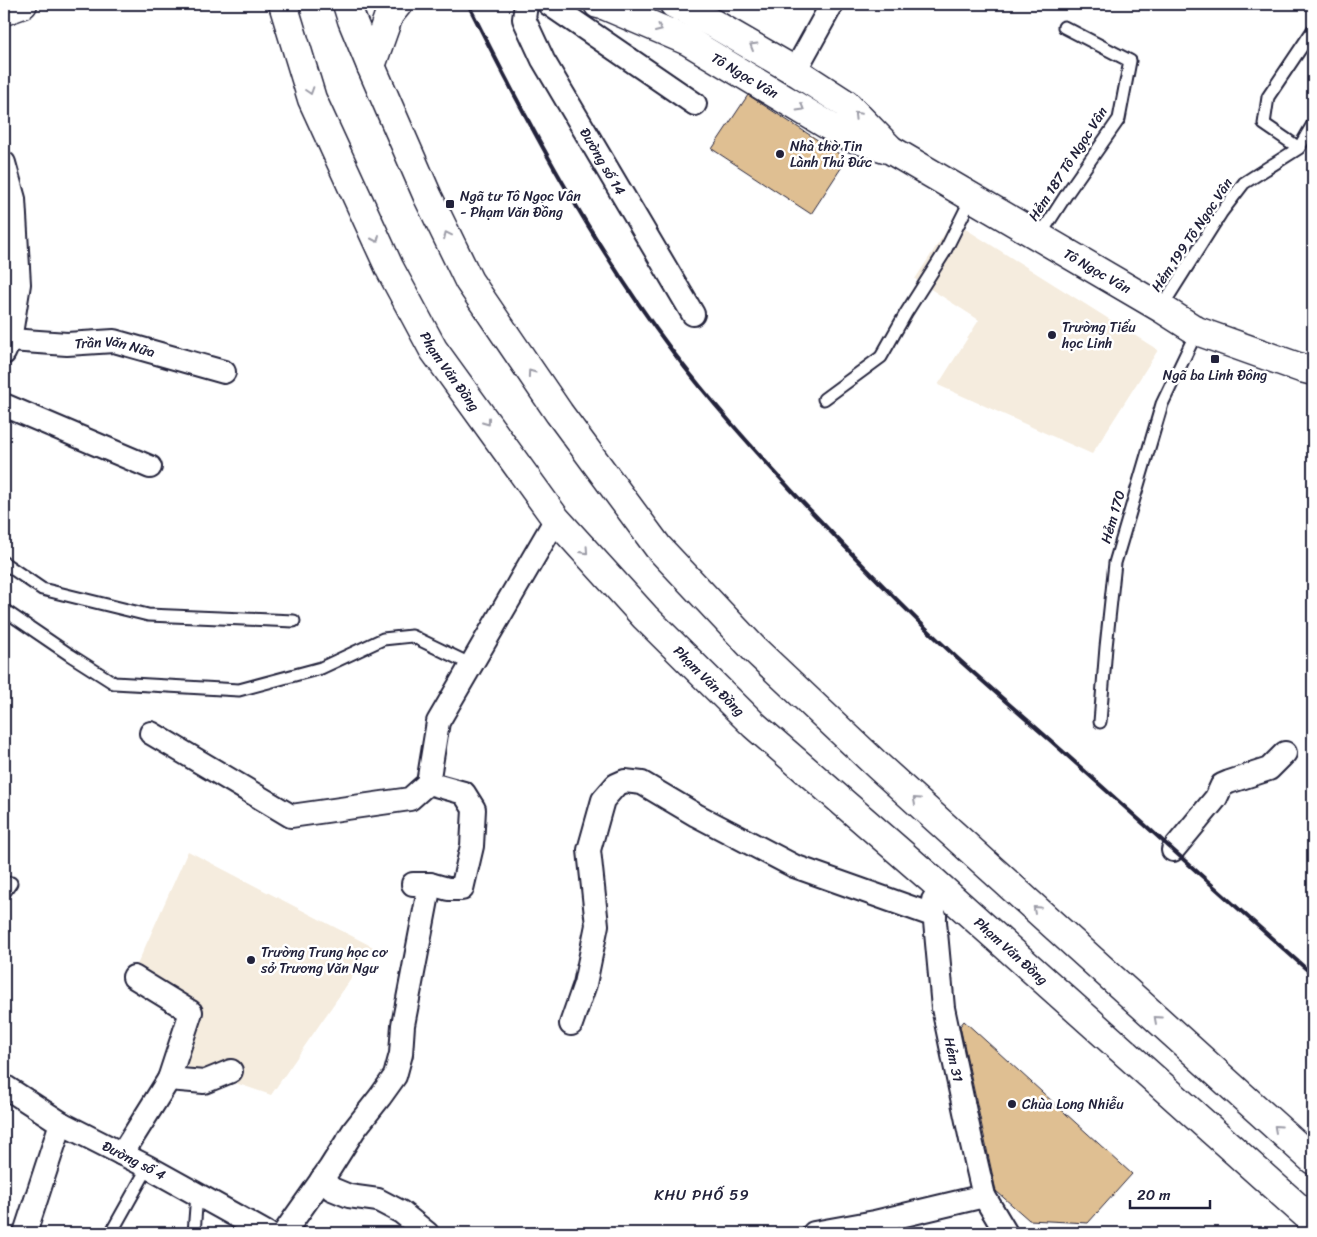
<svg xmlns="http://www.w3.org/2000/svg" width="1317" height="1237" viewBox="0 0 1317 1237" font-family="Sriracha,sans-serif">
  <rect width="100%" height="100%" fill="#fff"/>
  <filter id="ink" filterUnits="userSpaceOnUse"><feTurbulence type="fractalNoise" baseFrequency=".02" numOctaves="2"/><feDisplacementMap in="SourceGraphic" scale="10" xChannelSelector="R" yChannelSelector="G"/><feConvolveMatrix kernelMatrix="1 2 1 2 8 2 1 2 1" color-interpolation-filters="sRGB"/></filter>
  <g filter="url(#ink)">
    <!-- built -->
    <path fill="#f5ecde" d="M 953,221 L 1158,350 L 1092,454 L 938,385 L 979,320 L 915,279 Z
      M 188,851 L 373,947 L 271,1095 L 165,1059 L 189,999 L 133,974 Z"/>
    <!-- building -->
    <path fill="#dfbf92" stroke="#22223b" d="M 748,95 L 847,159 L 811,214 L 712,149 Z
      M 964,1021 L 1132,1174 L 1088,1223 L 1029,1220 L 996,1191 L 960,1026 Z"/>
    <g fill="none" stroke-linecap="round" stroke-linejoin="round">
      <defs>
        <path id="service" d="M 1299,148 L 1264,124 L 1268,97 L 1313,30
          M 1039,237 L 1068,192 L 1119,119 L 1130,61 L 1064,27
          M 1161,308 L 1221,213 L 1244,183 L 1299,148 L 1313,124
          M 824,399 L 881,357 L 906,313 L 944,253 L 972,197
          M 4,563 L 42,589 L 148,615 L 294,621
          M 4,610 L 70,655 L 114,683 L 239,690 L 321,668 L 383,639 L 412,636 L 472,665
          M 1100,722 L 1106,647 L 1115,563 L 1162,404 L 1197,331
          M 4,893 L 11,883
          M 111,1233 L 148,1167
          M 194,1233 L 197,1194"/>
        <g id="minor">
          <path id="s1" d="M 526,4 L 524,19 L 543,60 L 693,314"/>
          <path d="M 549,4 L 695,104"/>
          <path d="M 795,71 L 832,4"/>
          <path d="M 4,163 L 14,199 L 19,284 L 10,340 L 4,353"/>
          <path id="s2" d="M 4,338 L 10,340 L 67,344 L 114,341 L 224,372"/>
          <path d="M 4,405 L 150,467"/>
          <path d="M 151,733 L 291,816 L 410,799 L 428,783 L 438,722 L 556,519"/>
          <path d="M 1173,850 L 1216,798 L 1222,785 L 1229,782 L 1269,769 L 1285,753"/>
          <path d="M 413,884 L 430,884 L 448,889 L 462,889 L 472,846 L 474,809 L 464,793 L 428,783"/>
          <path id="s3" d="M 933,900 L 943,1008 L 971,1140 L 984,1196 L 1006,1233"/>
          <path d="M 571,1024 L 585,984 L 597,925 L 589,850 L 603,800 L 616,785 L 625,781 L 642,783 L 696,815 L 794,866 L 935,916"/>
          <path d="M 169,1079 L 204,1082 L 231,1071"/>
          <path id="s4" d="M 4,1086 L 61,1123 L 148,1167 L 267,1233"/>
          <path d="M 122,1154 L 169,1079 L 191,1012 L 134,977"/>
          <path d="M 322,1179 L 332,1189 L 349,1196 L 378,1200 L 401,1212 L 427,1233"/>
          <path d="M 25,1233 L 61,1123"/>
          <path d="M 284,1233 L 330,1168 L 354,1130 L 380,1097 L 395,1076 L 401,1054 L 403,1025 L 430,884"/>
          <path d="M 814,1233 L 875,1222 L 984,1196"/>
        </g>
        <g id="secondary">
          <path id="s5" d="M 598,4 L 606,6 L 688,41 L 844,135 L 891,150 L 1161,308 L 1197,331 L 1301,368 L 1313,371"/>
          <path d="M 674,4 L 714,24 L 795,71 L 846,104 L 888,147"/>
          <path d="M 4,11 L 23,4"/>
        </g>
        <g id="trunk">
          <path id="s6" d="M 283,4 L 312,99 L 390,269 L 433,349 L 556,519 L 645,617 L 754,725 L 931,879 L 1313,1221"/>
          <path d="M 347,4 L 352,20 L 371,66 L 428,197 L 469,281 L 559,413 L 658,547 L 754,649 L 878,766 L 1313,1160"/>
          <path d="M 371,66 L 389,15 L 398,4"/>
        </g>
      </defs>
      <!-- service casing -->
      <use href="#service" stroke="#22223b" stroke-width="15"/>
      <!-- minor casing -->
      <use href="#minor" stroke="#22223b" stroke-width="26"/>
      <!-- secondary casing -->
      <use href="#secondary" stroke="#22223b" stroke-width="31"/>
      <!-- trunk casing -->
      <use href="#trunk" stroke="#22223b" stroke-width="31"/>
      <!-- service -->
      <use href="#service" stroke="#fff" stroke-width="11"/>
      <!-- minor -->
      <use href="#minor" stroke="#fff" stroke-width="22"/>
      <!-- secondary -->
      <use href="#secondary" stroke="#fff" stroke-width="28"/>
      <!-- trunk -->
      <use href="#trunk" stroke="#fff" stroke-width="28"/>
      <!-- rail -->
      <path stroke="#22223b" stroke-width="4" d="M 468,4 C 528,124 592,244 673,352 C 710,401 751,446 792,491 C 846,548 900,605 957,658 C 988,686 1019,713 1050,740 C 1138,819 1225,897 1313,975"/>
    </g>
    <!-- one-way arrows -->
    <defs><path id="oneway-chevron" d="M-2-3.5L2.5 0L-2 3.5" fill="none" stroke-width="1.6" stroke-linecap="round" stroke-linejoin="round" transform="scale(1.25)"/></defs>
    <g stroke="#9c9ca7">
      <use href="#oneway-chevron" transform="translate(659 29) rotate(24)"/>
      <use href="#oneway-chevron" transform="translate(753 46) rotate(-150)"/>
      <use href="#oneway-chevron" transform="translate(310 91) rotate(72)"/>
      <use href="#oneway-chevron" transform="translate(801 108) rotate(31)"/>
      <use href="#oneway-chevron" transform="translate(857 115) rotate(-134)"/>
      <use href="#oneway-chevron" transform="translate(447 235) rotate(-116)"/>
      <use href="#oneway-chevron" transform="translate(376 239) rotate(66)"/>
      <use href="#oneway-chevron" transform="translate(531 373) rotate(-125)"/>
      <use href="#oneway-chevron" transform="translate(487 422) rotate(54)"/>
      <use href="#oneway-chevron" transform="translate(585 551) rotate(48)"/>
      <use href="#oneway-chevron" transform="translate(916 800) rotate(-138)"/>
      <use href="#oneway-chevron" transform="translate(1036 909) rotate(-138)"/>
      <use href="#oneway-chevron" transform="translate(1157 1019) rotate(-138)"/>
      <use href="#oneway-chevron" transform="translate(1277 1128) rotate(-138)"/>
    </g>
  </g>
  <!-- markers -->
  <g fill="#22223b" stroke="#fff" stroke-width="2">
    <circle cx="780" cy="154" r="5"/>
    <rect x="445" y="199" width="10" height="10" rx="2.5"/>
    <circle cx="1052" cy="335" r="5"/>
    <rect x="1210" y="354" width="10" height="10" rx="2.5"/>
    <circle cx="251" cy="960" r="5"/>
    <circle cx="1012" cy="1104" r="5"/>
  </g>
  <g text-anchor="middle" dominant-baseline="central" stroke-width="5" stroke-linejoin="round" paint-order="stroke">
    <!-- street labels -->
    <g font-size="14" fill="#22223b" stroke="#fff">
      <text stroke="none"><textPath href="#s5" startOffset="164">Tô Ngọc Vân</textPath></text>
      <text stroke="none"><textPath href="#s1" startOffset="178">Đường số 14</textPath></text>
      <text transform="translate(1068 164) rotate(-57)">Hẻm 187 Tô Ngọc Vân</text>
      <text transform="translate(1192 235) rotate(-56)">Hẻm 199 Tô Ngọc Vân</text>
      <text stroke="none"><textPath href="#s5" startOffset="568">Tô Ngọc Vân</textPath></text>
      <text stroke="none"><textPath href="#s2" startOffset="112">Trần Văn Nữa</textPath></text>
      <text stroke="none"><textPath href="#s6" startOffset="405">Phạm Văn Đồng</textPath></text>
      <text transform="translate(1113 517) rotate(-74)">Hẻm 170</text>
      <text stroke="none"><textPath href="#s6" startOffset="810">Phạm Văn Đồng</textPath></text>
      <text stroke="none"><textPath href="#s6" startOffset="1215">Phạm Văn Đồng</textPath></text>
      <text stroke="none"><textPath href="#s3" startOffset="161">Hẻm 31</textPath></text>
      <text stroke="none"><textPath href="#s4" startOffset="150">Đường số 4</textPath></text>
    </g>
    <!-- poi labels -->
    <g font-size="14" fill="#22223b" stroke="#fff" text-anchor="start">
      <text x="790" y="146">Nhà thờ Tin<tspan x="790" dy="16">Lành Thủ Đức</tspan></text>
      <text x="460" y="196">Ngã tư Tô Ngọc Vân<tspan x="460" dy="16">- Phạm Văn Đồng</tspan></text>
      <text x="1062" y="327">Trường Tiểu<tspan x="1062" dy="16">học Linh</tspan></text>
      <text x="1215" y="375" text-anchor="middle">Ngã ba Linh Đông</text>
      <text x="261" y="952">Trường Trung học cơ<tspan x="261" dy="16">sở Trương Văn Ngư</tspan></text>
      <text x="1022" y="1104">Chùa Long Nhiễu</text>
    </g>
    <!-- neighbourhood labels -->
    <g font-size="15" letter-spacing="1" fill="#22223b" stroke="#fff">
      <text x="702" y="1195">KHU PHỐ 59</text>
    </g>
  </g>
  <!-- margin -->
  <rect width="1317" height="1237" fill="none" stroke="#fff" stroke-width="20"/>
  <rect x="10" y="10" width="1297" height="1217" fill="none" stroke="#22223b" stroke-width="2" filter="url(#ink)"/>
  <!-- scale -->
  <path d="M1130 1200v8h80v-8" fill="none" stroke="#22223b" stroke-width="2.5"/>
  <text x="1137" y="1200" font-size="15" fill="#22223b" stroke="#ffffff" stroke-width="4" paint-order="stroke">20 m</text>
</svg>
